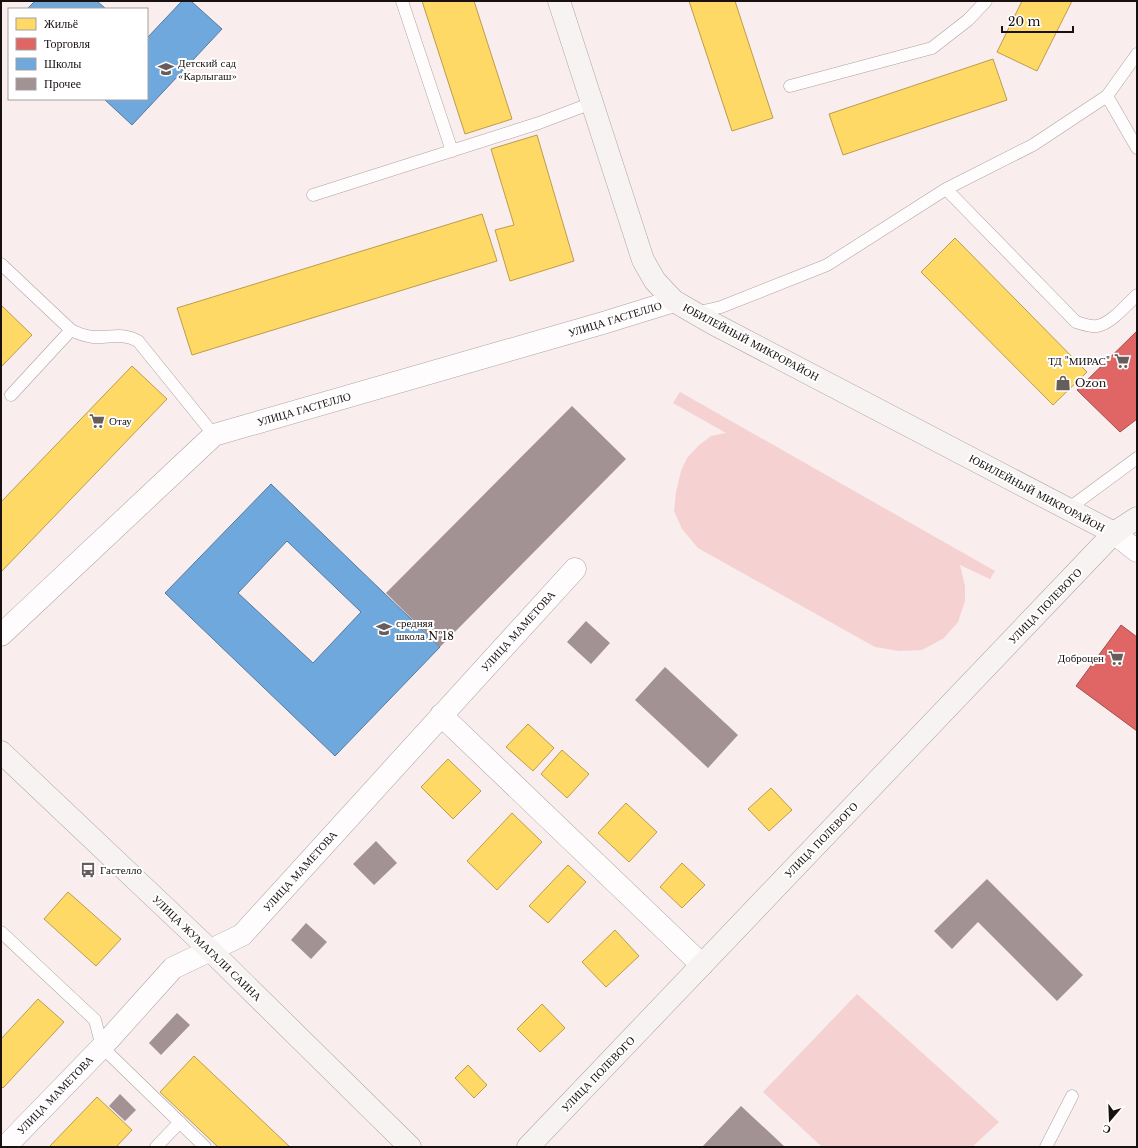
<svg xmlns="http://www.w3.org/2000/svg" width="1138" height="1148" viewBox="0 0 1138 1148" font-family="'Libre Baskerville',serif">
  <rect width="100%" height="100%" fill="#f9eded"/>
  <!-- green -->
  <path fill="#f5d1d1" d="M 680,392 L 995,571 L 990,579 L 960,565 L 965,586 L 965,601 L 958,622 L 944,638 L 922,650 L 899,651 L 875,647 L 698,548 L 682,529 L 674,511 L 676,492 L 681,471 L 687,458 L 698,446 L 711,436 L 726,433 L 673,403 Z
    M 857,994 L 999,1122 L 972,1147 L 822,1147 L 763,1092 Z"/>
  <!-- homes -->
  <path fill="#ffd966" stroke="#ba9d4c" d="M 422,1 L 474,1 L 512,119 L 465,134 Z
    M 689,1 L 735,1 L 773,118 L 732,131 Z
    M 1022,1 L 1072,1 L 1037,71 L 997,52 Z
    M 993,59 L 1007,100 L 843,155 L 829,114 Z
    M 537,135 L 574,261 L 510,281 L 495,230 L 514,225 L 491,149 Z
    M 482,214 L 497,261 L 192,355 L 177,308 Z
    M 955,238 L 1087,372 L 1053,405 L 921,272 Z
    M 1,305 L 32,335 L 1,367 Z
    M 132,366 L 167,399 L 1,572 L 1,502 Z
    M 528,724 L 554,748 L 533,771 L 506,747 Z
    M 562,750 L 589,774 L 567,798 L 541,774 Z
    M 448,759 L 481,791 L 453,819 L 421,787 Z
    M 771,788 L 792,810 L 769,831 L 748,809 Z
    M 626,803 L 657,832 L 629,862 L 598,833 Z
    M 512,813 L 542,842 L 497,890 L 467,861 Z
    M 682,863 L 705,885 L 682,908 L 660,887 Z
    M 568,865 L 586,882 L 548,923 L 529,906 Z
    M 68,892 L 121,939 L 96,966 L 44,919 Z
    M 615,930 L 639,956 L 606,987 L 582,962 Z
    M 38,999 L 64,1022 L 3,1088 L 1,1086 L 1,1039 Z
    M 542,1004 L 565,1028 L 540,1052 L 517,1029 Z
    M 194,1056 L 290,1147 L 218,1147 L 160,1092 Z
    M 468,1065 L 487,1085 L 474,1098 L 455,1078 Z
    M 97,1097 L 132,1130 L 116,1147 L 49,1147 Z"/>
  <!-- shops -->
  <path fill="#e06666" stroke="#a44c4c" d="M 1137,331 L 1137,419 L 1120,432 L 1077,390 Z
    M 1121,625 L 1137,637 L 1137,731 L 1076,686 Z"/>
  <!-- schools -->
  <path fill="#6fa8dc" stroke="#557a9f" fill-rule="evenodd" d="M 35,1 L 97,1 L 106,9 L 27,9 Z
    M 182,1 L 191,1 L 222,29 L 132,125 L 104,99 L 147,99 L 147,38 Z
    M 271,484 L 440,647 L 335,756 L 165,593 ZM 287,541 L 361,612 L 313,663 L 238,593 Z"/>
  <!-- building -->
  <path fill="#a29293" d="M 572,406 L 626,459 L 440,647 L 386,593 Z
    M 586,621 L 610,643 L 591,664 L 567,642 Z
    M 665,667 L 738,735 L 708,768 L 635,700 Z
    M 376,841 L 397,863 L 374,885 L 353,864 Z
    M 987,879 L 1083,975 L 1057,1001 L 978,922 L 952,949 L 934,931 Z
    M 306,923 L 327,942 L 311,959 L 291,940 Z
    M 177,1013 L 190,1025 L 161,1055 L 149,1043 Z
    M 120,1094 L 136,1110 L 125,1121 L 109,1106 Z
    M 741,1106 L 785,1147 L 702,1147 Z"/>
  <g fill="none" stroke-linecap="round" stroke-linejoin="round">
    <defs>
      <path id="lane" d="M 402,1 L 452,151
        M 790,86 L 932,48 L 968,20 L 986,1
        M 1107,96 L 1137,148
        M 946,189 L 1076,322 C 1083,324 1090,327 1097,326 C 1111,324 1127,304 1137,295
        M 313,195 L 539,123 L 592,103
        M 1,264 L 71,330 C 79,334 85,336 93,337 C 111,338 121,332 138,341 L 214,435
        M 695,313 L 721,307 L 827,265 L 946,189 L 1033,145 L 1107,96 L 1137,54
        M 11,395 L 71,330
        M 1068,509 L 1137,458
        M 1,932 L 95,1020 L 102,1047 L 205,1147
        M 156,1147 L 180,1122
        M 1046,1147 L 1072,1096"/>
      <path id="street" d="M 1114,533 L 1137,551
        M 1,635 L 214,435 L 603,323 L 674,301
        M 441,715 L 702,965
        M 5,1147 L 102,1047 L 173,968 L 242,935 L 575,569"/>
      <path id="secondary" d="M 559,1 L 643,260 L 655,281 L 674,301 L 712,323 L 1114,533
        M 1,752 L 210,950 L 410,1147
        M 528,1147 L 1114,533 L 1137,518"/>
    </defs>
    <!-- lane casing -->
    <use href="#lane" stroke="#aca2a2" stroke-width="13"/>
    <!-- street casing -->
    <use href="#street" stroke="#aca2a2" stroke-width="23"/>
    <!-- secondary casing -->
    <use href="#secondary" stroke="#aca2a2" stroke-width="23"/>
    <!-- lane -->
    <use href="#lane" stroke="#fefcfc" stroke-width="12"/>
    <!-- street -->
    <use href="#street" stroke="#fefcfc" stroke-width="22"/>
    <!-- secondary -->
    <use href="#secondary" stroke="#f8f3f3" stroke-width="22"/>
  </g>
  <!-- icons -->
  <defs>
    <symbol id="school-bare" viewBox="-9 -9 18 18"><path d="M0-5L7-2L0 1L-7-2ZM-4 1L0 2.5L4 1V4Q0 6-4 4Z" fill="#675d5d" stroke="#fff" stroke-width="2.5" paint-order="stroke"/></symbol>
    <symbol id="supermarket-bare" viewBox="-9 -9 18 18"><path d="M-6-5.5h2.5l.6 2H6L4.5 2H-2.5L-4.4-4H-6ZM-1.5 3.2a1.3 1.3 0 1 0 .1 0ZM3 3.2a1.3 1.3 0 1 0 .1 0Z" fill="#675d5d" stroke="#fff" stroke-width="2.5" paint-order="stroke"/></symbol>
    <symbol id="shop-bare" viewBox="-9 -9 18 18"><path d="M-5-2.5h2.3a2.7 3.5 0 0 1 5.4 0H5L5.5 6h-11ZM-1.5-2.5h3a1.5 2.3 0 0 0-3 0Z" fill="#675d5d" stroke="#fff" stroke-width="2.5" paint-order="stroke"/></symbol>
    <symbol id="bus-bare" viewBox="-9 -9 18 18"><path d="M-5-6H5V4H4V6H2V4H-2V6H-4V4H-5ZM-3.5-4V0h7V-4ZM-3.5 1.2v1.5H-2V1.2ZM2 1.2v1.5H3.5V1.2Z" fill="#675d5d" stroke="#fff" stroke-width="2.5" paint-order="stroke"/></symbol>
  </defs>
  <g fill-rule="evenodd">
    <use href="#school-bare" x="155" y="58" width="22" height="22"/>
    <use href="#supermarket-bare" x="1111" y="350" width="22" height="22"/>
    <use href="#shop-bare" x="1052" y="372" width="22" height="22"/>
    <use href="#supermarket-bare" x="86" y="410" width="22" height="22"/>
    <use href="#school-bare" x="373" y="618" width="22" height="22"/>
    <use href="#supermarket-bare" x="1105" y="647" width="22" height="22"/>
    <use href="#bus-bare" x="77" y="859" width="22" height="22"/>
  </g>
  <g text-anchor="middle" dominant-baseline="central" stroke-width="4" stroke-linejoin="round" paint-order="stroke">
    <!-- poi labels -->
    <g font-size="11" fill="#191010" stroke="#fff" text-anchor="start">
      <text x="178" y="63">Детский сад<tspan x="178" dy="13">«Карлыгаш»</tspan></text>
      <text x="1110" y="361" text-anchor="end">ТД "МИРАС"</text>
      <text x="1075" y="383">Ozon</text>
      <text x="109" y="421">Отау</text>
      <text x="396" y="623">средняя<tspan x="396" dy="13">школа №18</tspan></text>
      <text x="1104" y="658" text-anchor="end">Доброцен</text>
      <text x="100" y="870">Гастелло</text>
    </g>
    <!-- street labels -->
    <g font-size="11" fill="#191010" stroke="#fff">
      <text transform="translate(615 319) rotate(-17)">УЛИЦА ГАСТЕЛЛО</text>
      <text transform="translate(751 342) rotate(28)">ЮБИЛЕЙНЫЙ МИКРОРАЙОН</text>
      <text transform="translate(304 409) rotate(-16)">УЛИЦА ГАСТЕЛЛО</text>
      <text transform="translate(1037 493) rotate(28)">ЮБИЛЕЙНЫЙ МИКРОРАЙОН</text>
      <text transform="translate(1045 606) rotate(-46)">УЛИЦА ПОЛЕВОГО</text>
      <text transform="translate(518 631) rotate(-48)">УЛИЦА МАМЕТОВА</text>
      <text transform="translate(821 840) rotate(-46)">УЛИЦА ПОЛЕВОГО</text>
      <text transform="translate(300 871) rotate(-48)">УЛИЦА МАМЕТОВА</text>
      <text transform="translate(207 948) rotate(44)">УЛИЦА ЖУМАГАЛИ САИНА</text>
      <text transform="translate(598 1074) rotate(-46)">УЛИЦА ПОЛЕВОГО</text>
      <text transform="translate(55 1095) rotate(-46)">УЛИЦА МАМЕТОВА</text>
    </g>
  </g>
  <!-- border -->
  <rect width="1138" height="1148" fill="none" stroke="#191010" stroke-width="4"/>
  <!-- legend -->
  <rect x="8" y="8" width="140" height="92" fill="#ffffff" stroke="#a39f9f"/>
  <rect x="16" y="18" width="20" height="12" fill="#ffd966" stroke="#a39f9f"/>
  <text x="44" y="28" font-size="12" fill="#191010">Жильё</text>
  <rect x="16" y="38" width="20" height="12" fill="#e06666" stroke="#a39f9f"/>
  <text x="44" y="48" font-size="12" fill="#191010">Торговля</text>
  <rect x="16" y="58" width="20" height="12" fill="#6fa8dc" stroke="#a39f9f"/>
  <text x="44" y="68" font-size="12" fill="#191010">Школы</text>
  <rect x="16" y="78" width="20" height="12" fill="#a29293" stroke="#a39f9f"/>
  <text x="44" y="88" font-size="12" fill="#191010">Прочее</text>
  <!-- north arrow -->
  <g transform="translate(1110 1120) rotate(199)" stroke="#ffffff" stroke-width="3" paint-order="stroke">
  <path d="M0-3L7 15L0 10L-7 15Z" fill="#191010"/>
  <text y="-6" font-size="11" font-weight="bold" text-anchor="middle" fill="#191010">С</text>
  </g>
  <!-- scale -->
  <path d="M1002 26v6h71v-6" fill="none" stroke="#191010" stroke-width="2"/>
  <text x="1008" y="26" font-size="12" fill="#191010" stroke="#ffffff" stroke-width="3" paint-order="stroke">20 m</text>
</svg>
